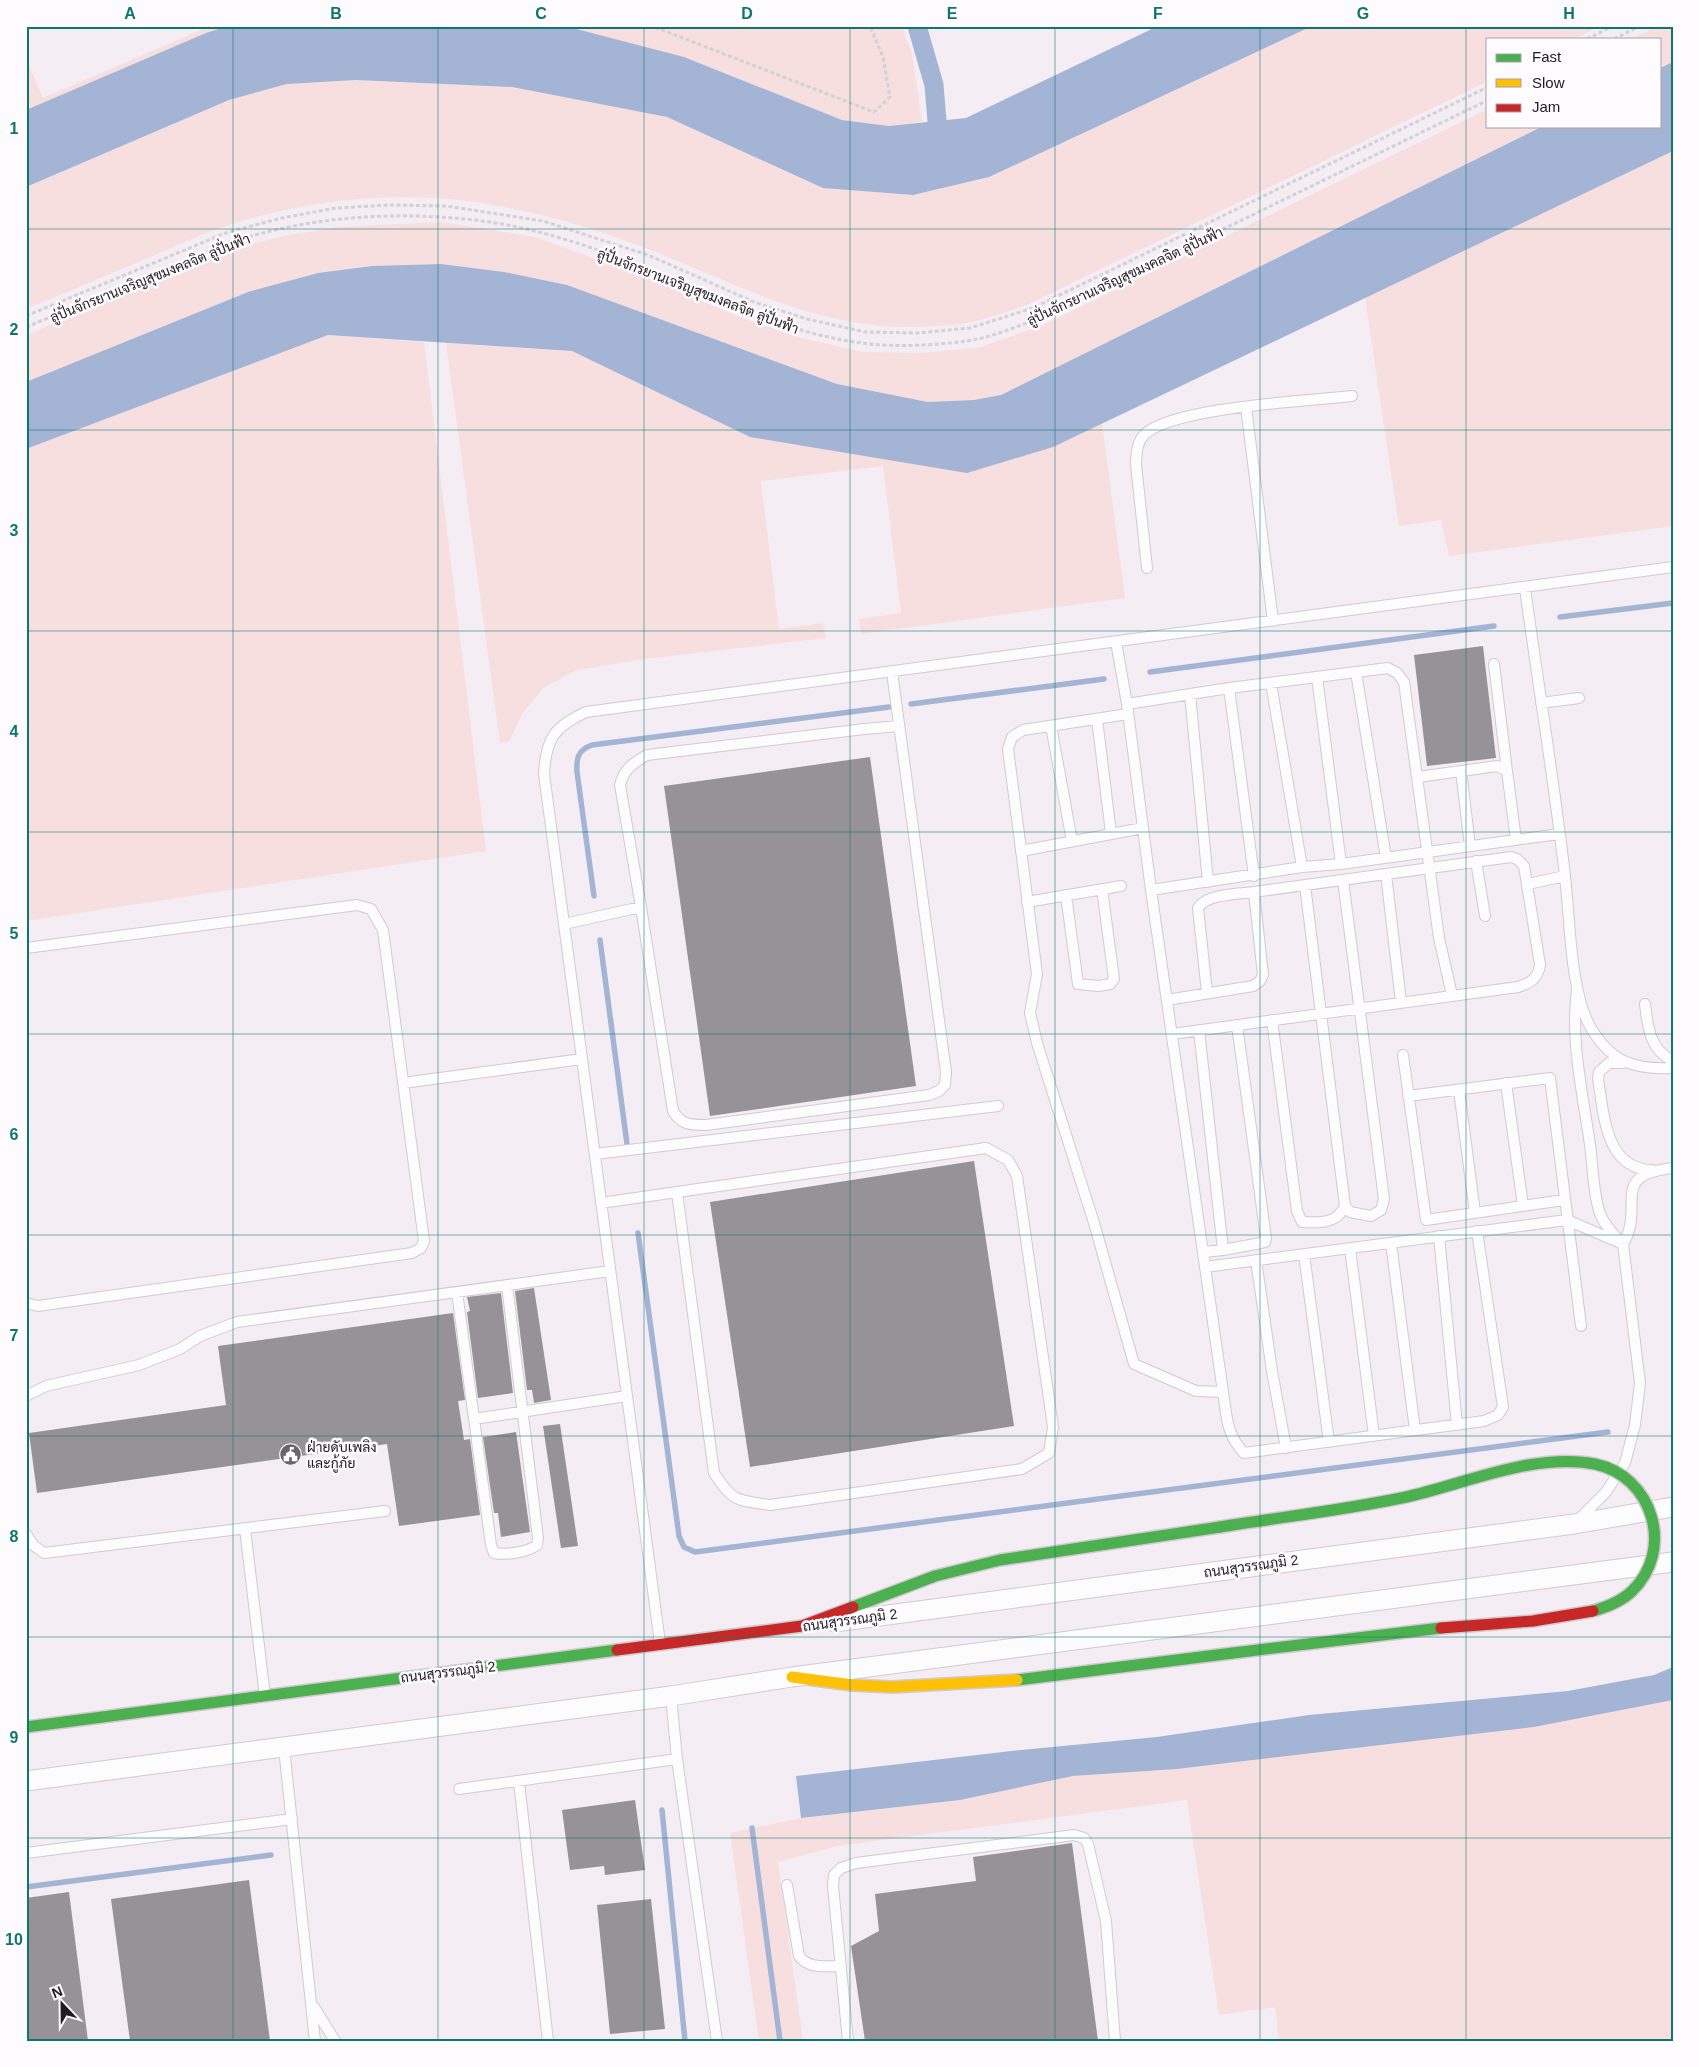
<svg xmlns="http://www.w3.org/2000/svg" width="1699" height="2067" viewBox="0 0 1699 2067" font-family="Helvetica,Sarabun,sans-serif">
  <rect width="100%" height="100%" fill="#f4edf4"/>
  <!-- green -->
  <path fill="#f7dfe0" d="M 210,26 L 228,26 L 206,33 L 26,110 L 26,58 L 43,98 Z
    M 565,26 L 902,26 L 912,53 L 922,122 L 889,126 L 842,120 L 684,57 Z
    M 1312,26 L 1600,26 L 1574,39 L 1488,39 L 1488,81 L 1031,303 C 1011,310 992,318 971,322 C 959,325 947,325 934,326 C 829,335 747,288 653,251 C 588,225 519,206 449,199 C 377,192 295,203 226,226 C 204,233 183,243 162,252 C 117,271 72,290 26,309 L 26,187 L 229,100 L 287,84 L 356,80 L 512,87 L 667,117 L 823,188 L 913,195 L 989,177 Z
    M 1658,26 L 1673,26 L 1673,62 L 1660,68 L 1660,39 L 1632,39 Z
    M 1488,109 L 1488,126 L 1543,126 L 1001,395 L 974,400 L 928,402 L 837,384 L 567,285 L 504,272 L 441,264 L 372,266 L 318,273 L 248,292 L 26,382 L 26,335 L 235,248 L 284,236 L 338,227 L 442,222 L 535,237 L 640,275 L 747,320 L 801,338 L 863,352 L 920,353 L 977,348 L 1041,326 Z
    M 1673,151 L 1673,526 L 1449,556 L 1441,520 L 1399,526 L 1365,298 Z
    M 328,335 L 424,342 L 486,851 L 26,921 L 26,449 Z
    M 446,343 L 572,351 L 750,437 L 1053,447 L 1102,423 L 1125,598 L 861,634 L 859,619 L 901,613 L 883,466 L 761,481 L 779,629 L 823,623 L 826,638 L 644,659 L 577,670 L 543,688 L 522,714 L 509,742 L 500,743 Z
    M 1673,1700 L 1673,2041 L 1279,2041 L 1275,2007 L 1219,2015 L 1187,1800 L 837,1846 L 778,1862 L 803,2041 L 759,2041 L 730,1833 L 801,1818 L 960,1800 L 1073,1776 L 1177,1769 L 1534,1727 Z"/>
  <!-- water -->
  <path fill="#a4b4d5" d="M 228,26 L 565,26 L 684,57 L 842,120 L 889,126 L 966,118 L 1158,26 L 1312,26 L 989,177 L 913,195 L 823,188 L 667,117 L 512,87 L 356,80 L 287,84 L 229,100 L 26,187 L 26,110 L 206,33 Z
    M 1673,62 L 1673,151 L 1053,447 L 967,473 L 750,437 L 572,351 L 328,335 L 26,449 L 26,382 L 248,292 L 318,273 L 372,266 L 441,264 L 504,272 L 567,285 L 837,384 L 928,402 L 974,400 L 1001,395 L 1543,126 L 1660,126 L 1660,68 Z
    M 1673,1667 L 1673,1700 L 1534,1727 L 1177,1769 L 1073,1776 L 960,1800 L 801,1818 L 796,1776 L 1021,1750 L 1157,1737 L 1309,1715 L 1568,1691 L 1654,1675 Z"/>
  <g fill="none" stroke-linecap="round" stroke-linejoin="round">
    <!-- stream -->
    <path stroke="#a4b4d5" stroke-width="5.5" d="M 1560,617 L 1673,603
      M 1150,672 L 1494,626
      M 911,704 L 1104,679
      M 594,896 L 577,772 C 576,758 578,750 592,745 L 889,707
      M 600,940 L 627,1144
      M 638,1233 L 679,1536 L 684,1547 L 695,1552 L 1608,1432
      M 662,1810 L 685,2041
      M 752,1828 L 780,2041
      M 26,1887 L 271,1855"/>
    <!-- canal -->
    <path stroke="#a4b4d5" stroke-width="19" d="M 917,26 L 934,85 L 939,145"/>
  </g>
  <!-- building -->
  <path fill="#969298" d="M 1483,646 L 1496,758 L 1427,766 L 1414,655 Z
    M 870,757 L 916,1086 L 710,1116 L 664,786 Z
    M 974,1161 L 1014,1426 L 750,1467 L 710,1202 Z
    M 534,1288 L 551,1400 L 534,1403 L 532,1390 L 527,1390 L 515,1291 Z
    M 501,1293 L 513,1393 L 478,1398 L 467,1312 L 470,1311 L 467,1297 Z
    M 453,1313 L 465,1400 L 458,1401 L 464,1440 L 470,1439 L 480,1515 L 399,1526 L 387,1444 L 37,1493 L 29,1433 L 226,1405 L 218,1346 Z
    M 560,1424 L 578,1546 L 561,1548 L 543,1426 Z
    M 516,1432 L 530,1532 L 501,1537 L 498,1513 L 494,1513 L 483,1437 Z
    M 635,1800 L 645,1870 L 605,1875 L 604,1866 L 570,1870 L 562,1810 Z
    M 1072,1843 L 1098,2041 L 865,2041 L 851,1946 L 879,1931 L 875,1894 L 976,1881 L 973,1857 Z
    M 249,1880 L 270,2041 L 130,2041 L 111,1899 Z
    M 69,1892 L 88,2041 L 26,2041 L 26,1898 Z
    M 651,1899 L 665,2029 L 610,2034 L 597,1905 Z"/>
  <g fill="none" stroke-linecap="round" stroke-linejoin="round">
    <defs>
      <path id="lane" d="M 1246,407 L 1273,621
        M 1147,568 L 1136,464 C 1136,455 1137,442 1144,435 C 1172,407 1309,401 1352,396
        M 1525,588 C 1538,684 1554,780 1565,876 C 1570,918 1570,993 1591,1028 C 1611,1062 1634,1070 1673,1068
        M 1116,642 L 1127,704 L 1151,890 L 1223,1392 C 1227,1417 1226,1434 1244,1453 L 1484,1421 L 1498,1415 L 1503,1407 L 1477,1231
        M 1494,664 L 1507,771
        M 892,672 L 946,1072 L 945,1085 L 939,1091 L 929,1095 L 706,1125 C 691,1125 681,1125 673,1111 L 641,907 L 620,785 C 624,769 633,763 647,755 L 864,729 L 899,726
        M 1356,672 L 1386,858
        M 1317,677 L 1341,864
        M 1271,683 L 1302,867
        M 1229,688 L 1254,876
        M 1190,694 L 1208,882
        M 1541,703 L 1579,698
        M 1127,704 L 1229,688 L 1388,668 L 1397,673 L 1404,682 L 1439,938 L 1452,995
        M 1128,714 L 1023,730 L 1012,737 L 1008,749 L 1037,974 L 1030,1013 L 1037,1043 L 1094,1223 L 1134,1364 L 1196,1391 L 1223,1392
        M 1097,719 L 1111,833
        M 1051,726 L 1072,841
        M 1461,771 L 1470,846
        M 1418,777 L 1497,766 L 1507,771 L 1516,840
        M 1021,851 L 1143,828
        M 1476,861 L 1485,916
        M 1386,874 L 1401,1002
        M 1343,880 L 1384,1199 L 1381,1210 L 1371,1216 L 1350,1212 L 1345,1206
        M 1528,884 L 1565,876
        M 1151,890 L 1302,867 L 1341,864 L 1559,834
        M 1066,895 L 1078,984 L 1099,986 L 1110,984 L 1114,979 L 1102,889
        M 1027,902 L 1121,886
        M 564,924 L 641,907
        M 26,948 L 357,905 L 371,909 L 383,930 L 424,1241 L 421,1248 L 412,1253 L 38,1306 L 26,1303
        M 1207,993 L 1198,908 C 1206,894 1238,894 1254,892
        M 1167,1000 L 1253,986 L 1260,981 L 1263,975 L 1254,892 L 1511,857 L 1517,859 L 1524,866 L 1540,965 C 1538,979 1530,983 1518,987 L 1172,1034
        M 1645,1004 C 1648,1027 1649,1049 1673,1061
        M 1272,1020 L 1297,1211 L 1302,1222 C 1319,1223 1337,1224 1345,1206 L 1305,885
        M 1199,1030 L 1223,1250
        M 1403,1055 L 1426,1220 L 1564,1200
        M 1623,1063 L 1609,1063 L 1599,1072 L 1598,1079 C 1604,1114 1605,1169 1652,1170
        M 403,1083 L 582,1059
        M 1506,1083 L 1523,1206
        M 1459,1090 L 1475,1213
        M 1408,1096 L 1550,1078 L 1581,1326
        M 986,1148 L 1008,1160 L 1017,1176 L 1053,1427 L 1049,1453 L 1022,1469 L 770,1505 C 736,1500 733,1502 714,1473 L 677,1192 Z
        M 595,1154 L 998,1106
        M 601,1203 L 677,1192
        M 1439,1236 L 1457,1425
        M 1391,1243 L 1415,1430
        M 1350,1248 L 1374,1436
        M 1203,1252 L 1223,1250 L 1261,1243 L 1265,1242 L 1266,1238 L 1237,1025
        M 1304,1254 L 1329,1442
        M 1256,1260 L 1272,1371 L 1286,1448
        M 1205,1267 L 1567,1220 L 1623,1244 C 1646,1206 1607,1175 1673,1168
        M 457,1292 L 491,1545 L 494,1553 C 506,1555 526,1553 537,1545 L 538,1538 L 507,1285
        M 26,1396 L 46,1386 L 139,1365 L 180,1349 L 200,1336 L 237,1322 L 610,1271
        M 474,1419 L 627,1396
        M 1577,1521 L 1606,1492 L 1625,1463 L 1635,1425 L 1640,1383 L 1623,1244 C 1614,1235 1605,1226 1600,1214 C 1593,1193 1593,1167 1590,1145 C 1583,1094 1570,1041 1577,990
        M 245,1529 L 265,1696
        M 26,1534 L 33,1545 L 44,1553 L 385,1511
        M 660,1643 L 544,774 C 546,738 554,727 586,712 L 1673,567
        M 671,1696 L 677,1759 L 717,2041
        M 284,1748 L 315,2041
        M 519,1782 L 548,2041
        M 459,1789 L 677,1759
        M 26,1853 L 292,1819
        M 787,1885 L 799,1956 C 808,1969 826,1966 841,1966
        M 314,2007 L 335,2041
        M 848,2041 L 833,1886 L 834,1875 L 841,1868 L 856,1863 L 1074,1835 L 1084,1838 L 1088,1844 L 1106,1921 L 1115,2041"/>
      <path id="street" d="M 835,1622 L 1574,1524 L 1673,1507
        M 26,1781 L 671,1696 L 792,1677 L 1673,1562"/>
      <path id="fast" d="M 853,1607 L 935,1576 L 1000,1560 L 1220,1527
        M 1017,1680 L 1233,1653
        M 26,1727 L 617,1650"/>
      <path id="slow" d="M 792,1677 L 852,1685 L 892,1687 L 1017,1680"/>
      <path id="jam" d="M 617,1650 L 802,1626 L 853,1607"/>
    </defs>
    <!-- lane casing -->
    <use href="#lane" stroke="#d0cbd0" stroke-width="12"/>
    <!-- street casing -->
    <use href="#street" stroke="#d0cbd0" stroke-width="21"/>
    <!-- fast casing -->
    <use href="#fast" stroke="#d0cbd0" stroke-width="14"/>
    <!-- slow casing -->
    <use href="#slow" stroke="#d0cbd0" stroke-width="14"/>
    <!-- jam casing -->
    <use href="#jam" stroke="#d0cbd0" stroke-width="14"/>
    <!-- path -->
    <path stroke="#d4d1d4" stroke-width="3" stroke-dasharray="4 2.5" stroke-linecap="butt" d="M 657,26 L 657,28 L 874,112 L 890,97 L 883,57 L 870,26
      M 1587,39 L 1613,26
      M 1614,39 L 1640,26
      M 26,316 L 228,232 L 282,218 L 336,208 L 391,205 L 446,206 L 543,221 L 648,255 L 754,302 L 807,319 L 865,332 L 917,333 L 970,328 L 1033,308 L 1488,87
      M 26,327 C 72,308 118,289 164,271 C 186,261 209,250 232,242 C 314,215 404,210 489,222 C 540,229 594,248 642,266 C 716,295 782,333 862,343 C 896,348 939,345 973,340 C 995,336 1017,326 1039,319 L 1488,100"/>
    <!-- lane -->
    <use href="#lane" stroke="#fdfcfd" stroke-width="10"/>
    <!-- street -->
    <use href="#street" stroke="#fdfcfd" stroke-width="19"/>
    <!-- fast -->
    <use href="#fast" stroke="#4caf50" stroke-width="11"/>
    <!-- slow -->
    <use href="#slow" stroke="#ffc107" stroke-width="11"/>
    <!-- jam -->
    <use href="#jam" stroke="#c62828" stroke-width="11"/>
    <defs>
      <path id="fast-bridge" d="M 1220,1527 C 1282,1517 1345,1510 1406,1497 C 1465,1484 1535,1452 1595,1464 C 1653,1476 1675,1550 1632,1591 C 1621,1602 1607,1607 1593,1611
        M 1233,1653 L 1441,1628"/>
      <path id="jam-bridge" d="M 1441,1628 L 1533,1621 L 1593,1611"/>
    </defs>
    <!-- fast-bridge casing -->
    <use href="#fast-bridge" stroke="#d0cbd0" stroke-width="14" stroke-linecap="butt"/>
    <!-- jam-bridge casing -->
    <use href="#jam-bridge" stroke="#d0cbd0" stroke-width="14" stroke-linecap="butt"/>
    <!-- fast-bridge -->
    <use href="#fast-bridge" stroke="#4caf50" stroke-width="11"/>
    <!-- jam-bridge -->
    <use href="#jam-bridge" stroke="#c62828" stroke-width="11"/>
  </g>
  <!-- grid -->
  <path fill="none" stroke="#0f766e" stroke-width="1" stroke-opacity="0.55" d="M 233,26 L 233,2041M 438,26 L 438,2041M 644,26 L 644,2041M 850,26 L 850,2041M 1055,26 L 1055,2041M 1260,26 L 1260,2041M 1466,26 L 1466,2041M 26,229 L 1673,229M 26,430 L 1673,430M 26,631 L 1673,631M 26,832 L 1673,832M 26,1034 L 1673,1034M 26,1235 L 1673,1235M 26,1436 L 1673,1436M 26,1637 L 1673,1637M 26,1838 L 1673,1838"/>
  <!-- icons -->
  <defs>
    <symbol id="civic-disc" viewBox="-11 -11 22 22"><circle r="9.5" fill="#6a646a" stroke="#fefbfe"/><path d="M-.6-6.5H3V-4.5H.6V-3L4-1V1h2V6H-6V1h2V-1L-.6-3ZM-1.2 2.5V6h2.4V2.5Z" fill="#fff"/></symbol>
  </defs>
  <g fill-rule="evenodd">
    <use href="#civic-disc" x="278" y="1442" width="25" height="25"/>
  </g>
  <g text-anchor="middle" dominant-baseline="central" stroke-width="5" stroke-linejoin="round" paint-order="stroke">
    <!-- street labels -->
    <g font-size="14" fill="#1f1b20" stroke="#fefbfe">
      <text transform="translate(1125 276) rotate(-25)">ลู่ปั่นจักรยานเจริญสุขมงคลจิต ลู่ปั่นฟ้า</text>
      <text transform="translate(150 278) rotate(-22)">ลู่ปั่นจักรยานเจริญสุขมงคลจิต ลู่ปั่นฟ้า</text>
      <text transform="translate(698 291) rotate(21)">ลู่ปั่นจักรยานเจริญสุขมงคลจิต ลู่ปั่นฟ้า</text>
      <text transform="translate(1251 1566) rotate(-8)">ถนนสุวรรณภูมิ 2</text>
      <text transform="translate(850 1620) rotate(-8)">ถนนสุวรรณภูมิ 2</text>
      <text transform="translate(448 1672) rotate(-7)">ถนนสุวรรณภูมิ 2</text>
    </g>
    <!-- poi labels -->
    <g font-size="14" fill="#1f1b20" stroke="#fefbfe" text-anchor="start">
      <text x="307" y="1447">ฝ่ายดับเพลิง<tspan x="307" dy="16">และกู้ภัย</tspan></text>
    </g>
  </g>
  <!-- border -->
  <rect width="1699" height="2067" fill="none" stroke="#fefbfe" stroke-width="55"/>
  <!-- legend -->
  <rect x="1486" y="38" width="175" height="90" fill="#fefbfe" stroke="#a5a1a5"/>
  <rect x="1496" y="54" width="25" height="8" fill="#4caf50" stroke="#a5a1a5"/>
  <text x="1532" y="62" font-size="15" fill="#1f1b20">Fast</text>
  <rect x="1496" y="79" width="25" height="8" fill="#ffc107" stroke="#a5a1a5"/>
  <text x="1532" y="88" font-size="15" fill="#1f1b20">Slow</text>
  <rect x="1496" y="104" width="25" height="8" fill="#c62828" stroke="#a5a1a5"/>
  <text x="1532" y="112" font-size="15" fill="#1f1b20">Jam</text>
  <!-- north arrow -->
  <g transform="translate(62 2004) rotate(338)" stroke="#fefbfe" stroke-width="4" paint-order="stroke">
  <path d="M0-4L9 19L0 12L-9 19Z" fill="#1f1b20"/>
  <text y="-8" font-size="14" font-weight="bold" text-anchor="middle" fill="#1f1b20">N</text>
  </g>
  <rect x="28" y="28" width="1644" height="2012" fill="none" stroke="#0f766e" stroke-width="2"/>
  <g font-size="16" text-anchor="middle" font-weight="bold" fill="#0f766e">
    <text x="130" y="19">A</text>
    <text x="336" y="19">B</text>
    <text x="541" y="19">C</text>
    <text x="747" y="19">D</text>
    <text x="952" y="19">E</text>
    <text x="1158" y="19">F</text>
    <text x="1363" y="19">G</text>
    <text x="1569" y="19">H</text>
    <text x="14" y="134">1</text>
    <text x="14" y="335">2</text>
    <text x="14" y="536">3</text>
    <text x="14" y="737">4</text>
    <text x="14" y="939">5</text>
    <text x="14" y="1140">6</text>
    <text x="14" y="1341">7</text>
    <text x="14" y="1542">8</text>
    <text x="14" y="1743">9</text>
    <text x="14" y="1945">10</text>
  </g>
</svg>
